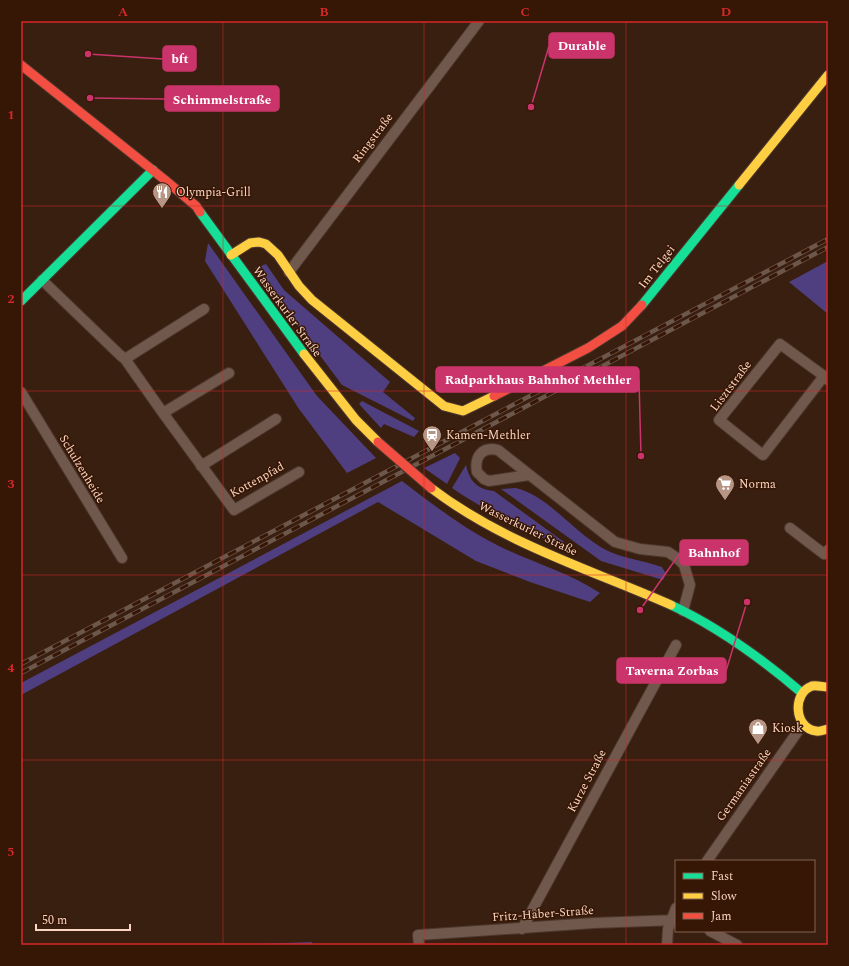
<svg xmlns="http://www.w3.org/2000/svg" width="849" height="966" viewBox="0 0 849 966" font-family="Spectral,serif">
  <rect width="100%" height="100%" fill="#381f10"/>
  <!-- green -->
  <path fill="#4f3f81" d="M 208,243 L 317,396 L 376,458 L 347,473 L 299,409 L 205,261 Z
    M 828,261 L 828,314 L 789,282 Z
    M 266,264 L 284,290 L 390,382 L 383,392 L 415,418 L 413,421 L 342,385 L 255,268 Z
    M 362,401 L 419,431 L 414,437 L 384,424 L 381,428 L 359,404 Z
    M 455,453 L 460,458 L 447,484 L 424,468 Z
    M 466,465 C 470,481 476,489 494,491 L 564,542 L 562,546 C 523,529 487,512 452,488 Z
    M 402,481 C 432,504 462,527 495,544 C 530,562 568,572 600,593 L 590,602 L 530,582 L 476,561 L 378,502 L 21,695 L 21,683 Z
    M 516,488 C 549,496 575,534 606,550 C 624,559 643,560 662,567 L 666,574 L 663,580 L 601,561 L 501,489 Z
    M 312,942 L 312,945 L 233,945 Z"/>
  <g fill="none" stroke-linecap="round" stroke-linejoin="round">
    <defs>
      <path id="street" d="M 289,272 L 479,21
        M 42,280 L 120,355 L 125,359 L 163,413 L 234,510 L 299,472
        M 125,359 L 204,309
        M 824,376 L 763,455 L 719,420 L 780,344 L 824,376 L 828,380
        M 21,392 L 122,558
        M 163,413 L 229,373
        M 201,466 L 276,419
        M 529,475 L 489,481 L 484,479 L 477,472 C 474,457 482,446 498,450 L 615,542 L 640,549 L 668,552 L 677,558 L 684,565 L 690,585 L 683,611
        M 790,528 L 824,554 L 828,550
        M 707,861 L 803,724
        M 522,929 L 676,645
        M 710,931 L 737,945
        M 419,945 L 418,935 L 594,923 L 676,920
        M 667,945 L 668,929 L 676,908"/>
      <path id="fast" d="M 200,212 L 304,354
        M 21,301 L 153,170
        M 642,305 L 739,185
        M 671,605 C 720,628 761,658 802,693"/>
      <path id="slow" d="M 739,185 L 828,75
        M 231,255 L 250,243 L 259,242 L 266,244 L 278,255 L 299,286 L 312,300 L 444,406 L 463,411 L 494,396
        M 304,354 L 356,420 L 378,442
        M 431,488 C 503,543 589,569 671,605
        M 828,687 C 823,687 817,685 812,686 C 792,693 794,728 816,731 C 819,732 824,730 828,729"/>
      <path id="jam" d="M 21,65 L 165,180 L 196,206 L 200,212
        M 494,396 L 588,348 L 622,326 L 642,305"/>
    </defs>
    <!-- street casing -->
    <use href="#street" stroke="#4e382e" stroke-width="12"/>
    <!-- fast casing -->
    <use href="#fast" stroke="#4e382e" stroke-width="11"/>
    <!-- slow casing -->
    <use href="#slow" stroke="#4e382e" stroke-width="11"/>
    <!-- jam casing -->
    <use href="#jam" stroke="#4e382e" stroke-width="11"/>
    <!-- street -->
    <use href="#street" stroke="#70594c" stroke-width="10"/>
    <!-- fast -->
    <use href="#fast" stroke="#16e098" stroke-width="9"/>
    <!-- slow -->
    <use href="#slow" stroke="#ffcf43" stroke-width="9"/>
    <!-- jam -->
    <use href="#jam" stroke="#f24e42" stroke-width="9"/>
    <defs>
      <path id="rail" d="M 21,664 L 828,239
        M 21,673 L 828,247"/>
    </defs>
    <!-- rail casing -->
    <use href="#rail" stroke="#6d564a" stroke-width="4.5"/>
    <!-- rail -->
    <use href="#rail" stroke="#361604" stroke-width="3" stroke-dasharray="9" stroke-linecap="butt"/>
    <defs>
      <path id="jam-bridge" d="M 378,442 L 431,488"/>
    </defs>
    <!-- jam-bridge casing -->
    <use href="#jam-bridge" stroke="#4e382e" stroke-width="11" stroke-linecap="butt"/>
    <!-- jam-bridge -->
    <use href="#jam-bridge" stroke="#f24e42" stroke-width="9"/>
  </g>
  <!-- grid -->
  <path fill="none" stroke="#d62828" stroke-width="1" stroke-opacity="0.55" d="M 223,21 L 223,945M 424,21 L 424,945M 626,21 L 626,945M 21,206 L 828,206M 21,391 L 828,391M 21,575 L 828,575M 21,760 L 828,760"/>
  <!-- icons -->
  <defs>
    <symbol id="restaurant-pin" viewBox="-11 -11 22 30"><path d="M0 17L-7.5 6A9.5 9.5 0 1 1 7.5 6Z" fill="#b69584" stroke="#361604"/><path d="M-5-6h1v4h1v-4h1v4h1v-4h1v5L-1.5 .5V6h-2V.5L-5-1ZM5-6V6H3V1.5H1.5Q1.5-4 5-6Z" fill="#fff"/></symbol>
    <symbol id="station-pin" viewBox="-11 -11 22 30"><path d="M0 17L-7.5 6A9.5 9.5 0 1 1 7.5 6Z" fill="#b69584" stroke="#361604"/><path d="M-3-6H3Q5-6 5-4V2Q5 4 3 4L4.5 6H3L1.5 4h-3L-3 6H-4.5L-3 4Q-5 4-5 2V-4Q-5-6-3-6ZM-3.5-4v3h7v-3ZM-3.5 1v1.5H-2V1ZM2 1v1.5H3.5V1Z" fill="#fff"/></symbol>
    <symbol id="supermarket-pin" viewBox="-11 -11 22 30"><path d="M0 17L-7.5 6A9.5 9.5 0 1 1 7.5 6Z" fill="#b69584" stroke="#361604"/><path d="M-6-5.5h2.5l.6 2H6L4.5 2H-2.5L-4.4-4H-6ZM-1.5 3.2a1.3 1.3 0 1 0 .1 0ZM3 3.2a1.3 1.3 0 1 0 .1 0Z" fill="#fff"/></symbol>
    <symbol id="shop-pin" viewBox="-11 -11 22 30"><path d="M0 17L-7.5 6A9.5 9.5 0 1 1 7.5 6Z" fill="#b69584" stroke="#361604"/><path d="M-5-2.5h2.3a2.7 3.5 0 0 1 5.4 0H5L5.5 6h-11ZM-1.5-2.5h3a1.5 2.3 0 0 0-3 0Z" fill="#fff"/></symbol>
  </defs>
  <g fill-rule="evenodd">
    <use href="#restaurant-pin" x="151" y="181" width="22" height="30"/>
    <use href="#station-pin" x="421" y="424" width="22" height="30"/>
    <use href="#supermarket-pin" x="714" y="473" width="22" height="30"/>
    <use href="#shop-pin" x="747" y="717" width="22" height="30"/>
  </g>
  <g text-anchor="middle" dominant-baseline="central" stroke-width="3" stroke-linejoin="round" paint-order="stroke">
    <!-- street labels -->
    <g font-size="12" fill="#fad5c2" stroke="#361604">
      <text transform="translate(373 138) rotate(-53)">Ringstraße</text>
      <text transform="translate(657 267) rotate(-52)">Im Telgei</text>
      <text transform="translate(287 312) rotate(54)">Wasserkurler Straße</text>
      <text transform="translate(731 386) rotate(-53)">Lisztstraße</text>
      <text transform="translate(82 469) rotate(59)">Schulzenheide</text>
      <text transform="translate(257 480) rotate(-29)">Kottenpfad</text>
      <text transform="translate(528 529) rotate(26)">Wasserkurler Straße</text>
      <text transform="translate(587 781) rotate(-62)">Kurze Straße</text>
      <text transform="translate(744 785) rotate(-55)">Germaniastraße</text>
      <text transform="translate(543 914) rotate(-4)">Fritz-Haber-Straße</text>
    </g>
    <!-- poi labels -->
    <g font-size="12" fill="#fad5c2" stroke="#361604" text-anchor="start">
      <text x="176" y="192">Olympia-Grill</text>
      <text x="446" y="435">Kamen-Methler</text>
      <text x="739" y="484">Norma</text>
      <text x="772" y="728">Kiosk</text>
    </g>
  </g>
  <!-- callouts -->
  <path fill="none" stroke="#ca346a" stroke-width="1.5" d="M531 107L549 46M88 54L163 59M90 98L165 99M641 456L639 380M640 610L680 553M747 602L726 671"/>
  <g fill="#ca346a" stroke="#361604" stroke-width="1.5">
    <circle cx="531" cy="107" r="4"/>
    <circle cx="88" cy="54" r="4"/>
    <circle cx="90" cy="98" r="4"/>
    <circle cx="641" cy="456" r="4"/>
    <circle cx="640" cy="610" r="4"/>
    <circle cx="747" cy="602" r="4"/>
  </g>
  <g fill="#ca346a" stroke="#ca346a" stroke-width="1.5">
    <rect x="549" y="33" width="65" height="25" rx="4"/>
    <rect x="163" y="46" width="33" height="25" rx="4"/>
    <rect x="165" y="86" width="114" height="25" rx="4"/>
    <rect x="436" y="367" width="203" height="25" rx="4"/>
    <rect x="680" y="540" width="68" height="25" rx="4"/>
    <rect x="617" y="658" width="109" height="25" rx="4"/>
  </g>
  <g font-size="13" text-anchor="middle" font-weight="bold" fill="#fff">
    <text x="582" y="50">Durable</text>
    <text x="180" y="63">bft</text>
    <text x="222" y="104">Schimmelstraße</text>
    <text x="538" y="384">Radparkhaus Bahnhof Methler</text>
    <text x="714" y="557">Bahnhof</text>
    <text x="672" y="675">Taverna Zorbas</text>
  </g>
  <!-- border -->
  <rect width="849" height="966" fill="none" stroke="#361604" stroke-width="44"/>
  <!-- legend -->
  <rect x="675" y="860" width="140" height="72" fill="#361604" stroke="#846250"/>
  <rect x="683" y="873" width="20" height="6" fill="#16e098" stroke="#846250"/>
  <text x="711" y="880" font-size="12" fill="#fad5c2">Fast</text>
  <rect x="683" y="893" width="20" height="6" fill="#ffcf43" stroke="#846250"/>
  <text x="711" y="900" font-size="12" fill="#fad5c2">Slow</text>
  <rect x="683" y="913" width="20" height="6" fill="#f24e42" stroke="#846250"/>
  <text x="711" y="920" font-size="12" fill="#fad5c2">Jam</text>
  <!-- scale -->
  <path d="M36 924v6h94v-6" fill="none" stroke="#fad5c2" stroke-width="2"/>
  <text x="42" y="924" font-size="12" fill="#fad5c2" stroke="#361604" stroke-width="3" paint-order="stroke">50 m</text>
  <rect x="22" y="22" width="805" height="922" fill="none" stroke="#d62828" stroke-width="1.5"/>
  <g font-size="13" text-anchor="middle" font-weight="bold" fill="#d62828">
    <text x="123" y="16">A</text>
    <text x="324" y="16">B</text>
    <text x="525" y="16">C</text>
    <text x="726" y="16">D</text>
    <text x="11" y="119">1</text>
    <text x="11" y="303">2</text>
    <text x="11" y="488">3</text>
    <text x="11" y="672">4</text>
    <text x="11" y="856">5</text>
  </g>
</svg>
